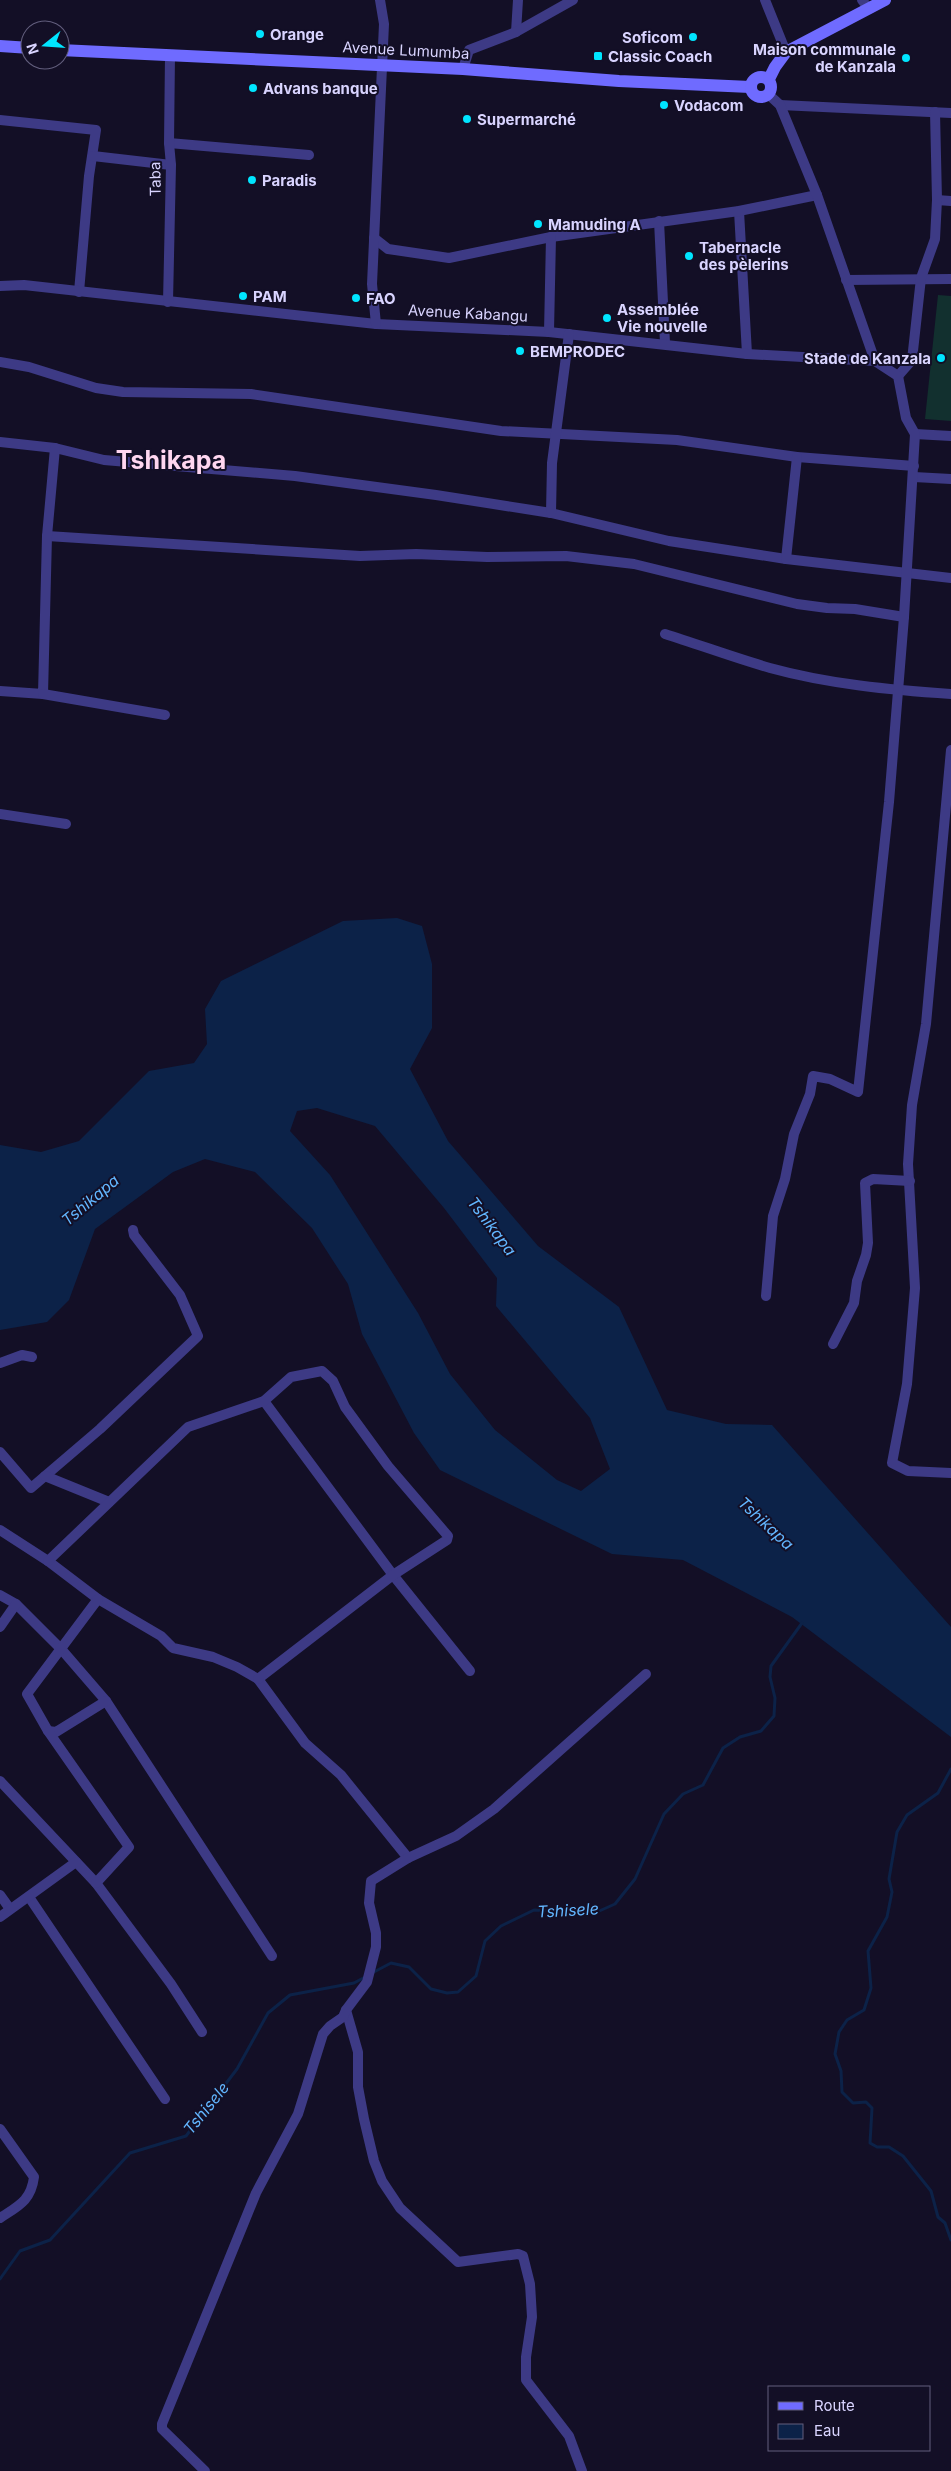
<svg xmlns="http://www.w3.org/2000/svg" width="951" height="2471" font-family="Inter,sans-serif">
<rect width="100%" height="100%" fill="#130f26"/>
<path fill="#12302f" d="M 938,295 L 951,296 L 951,421 L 925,419 Z"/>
<path fill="#0c2248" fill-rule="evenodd" d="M 397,918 L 422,926 L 432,964 L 432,1028 L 410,1069 L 448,1141 L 538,1246 L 619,1307 L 667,1410 L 726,1424 L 772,1425 L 951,1627 L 951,1737 L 792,1617 L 683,1560 L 612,1554 L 440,1470 L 414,1433 L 362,1334 L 348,1284 L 312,1228 L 255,1172 L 205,1159 L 173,1172 L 95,1229 L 69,1300 L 47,1322 L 0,1330 L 0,1145 L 41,1152 L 79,1141 L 149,1071 L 194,1063 L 207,1044 L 205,1009 L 221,981 L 343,921 ZM 317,1108 L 375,1126 L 444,1208 L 497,1278 L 496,1306 L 590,1418 L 610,1469 L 581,1491 L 557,1480 L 495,1430 L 450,1374 L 418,1313 L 330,1175 L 290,1131 L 297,1111 Z"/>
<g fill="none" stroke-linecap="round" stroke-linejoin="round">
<g stroke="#0c2248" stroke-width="3">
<path d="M 951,1769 L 938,1793 L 907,1815 L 897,1832 L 889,1879 L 892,1892 L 887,1917 L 868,1951 L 871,1988 L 864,2010 L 847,2020 L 839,2032 L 835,2054 L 841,2071 L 842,2092 L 853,2103 L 866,2102 L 872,2108 L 870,2143 L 877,2147 L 889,2147 L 903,2156 L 931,2191 L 938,2217 L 945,2223 L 951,2240"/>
<path d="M 372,1973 L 391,1963 L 409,1967 L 431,1989 L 447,1993 L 458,1992 L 476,1976 L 485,1941 L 501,1926 L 534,1910 L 597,1912 L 615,1904 L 635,1879 L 664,1814 L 683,1794 L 703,1785 L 723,1748 L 740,1737 L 761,1731 L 774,1716 L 775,1698 L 770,1677 L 771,1666 L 802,1623"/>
<path d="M 0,2279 L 20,2251 L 50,2240 L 130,2153 L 186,2136 L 237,2069 L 268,2013 L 290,1995 L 354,1983 L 367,1976"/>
</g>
<g stroke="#3d3a85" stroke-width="10">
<path d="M 765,0 L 786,52"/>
<path d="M 862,0 L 869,9"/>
<path d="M 516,32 L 518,0"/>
<path d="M 463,69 L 469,50 L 516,32 L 573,0"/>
<path d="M 780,105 L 951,113"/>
<path d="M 0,120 L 96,130 L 89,176 L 79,292"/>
<path d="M 169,143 L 309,155"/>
<path d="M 93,156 L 171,165"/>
<path d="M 937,200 L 951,201"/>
<path d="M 739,211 L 747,354"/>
<path d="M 659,221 L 665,343"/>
<path d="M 374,238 L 388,249 L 449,258 L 551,237 L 739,211 L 817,195"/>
<path d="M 846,280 L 951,279"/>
<path d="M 0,286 L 24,285 L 376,324 L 549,332 L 747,354 L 875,361"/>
<path d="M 168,302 L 171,165 L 169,143 L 170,55"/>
<path d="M 376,324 L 372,284 L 384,24 L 380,0"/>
<path d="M 549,332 L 551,237"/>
<path d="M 0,362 L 29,367 L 96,388 L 123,392 L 251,394 L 501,431 L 677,440 L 797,457 L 914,466"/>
<path d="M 898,376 L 912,360 L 921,278 L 935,239 L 937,200 L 935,112"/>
<path d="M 915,434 L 951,436"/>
<path d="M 0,442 L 55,448 L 104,460 L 295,476 L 436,495 L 551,513 L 669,541 L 786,559 L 951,578"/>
<path d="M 914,477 L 951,479"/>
<path d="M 551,513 L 552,463 L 569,334"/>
<path d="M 47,536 L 360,556 L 416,554 L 487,557 L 566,556 L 634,564 L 797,604 L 827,608 L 855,609 L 904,617"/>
<path d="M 786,559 L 797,457"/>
<path d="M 665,634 C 700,645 735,658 770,668 C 828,684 891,690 951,694"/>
<path d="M 0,691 L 43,694 L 47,536 L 55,448"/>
<path d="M 43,694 L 165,715"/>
<path d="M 951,750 L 926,1024 L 912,1105 L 908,1164 L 915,1288 L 907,1384 L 892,1463 L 908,1471 L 951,1473"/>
<path d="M 0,814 L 66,824"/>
<path d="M 766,1296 L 773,1216 L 785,1179 L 794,1134 L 810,1094 L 813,1076 L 830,1079 L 858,1092 L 889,802 L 904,617 L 915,434 L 906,418 L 898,376 L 875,361 L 817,195 L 780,105 L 768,94"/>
<path d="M 833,1344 L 854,1303 L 857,1281 L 866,1255 L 868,1243 L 865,1183 L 873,1179 L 910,1181"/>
<path d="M 0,1363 L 22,1355 L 32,1357"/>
<path d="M 264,1401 L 393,1575 L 470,1671"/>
<path d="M 0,1452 L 31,1488 L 100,1429 L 198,1336 L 180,1295 L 134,1235 L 133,1230"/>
<path d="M 45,1476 L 109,1502"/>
<path d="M 0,1530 L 48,1561 L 98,1599 L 161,1636 L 173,1648 L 213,1657 L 237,1667 L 258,1679 L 305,1743 L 341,1775 L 408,1858"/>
<path d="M 48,1561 L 188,1427 L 264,1401 L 291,1377 L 322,1371 L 333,1381 L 345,1407 L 388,1466 L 448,1536 L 447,1540 L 393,1575 L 258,1679"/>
<path d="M 0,1595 L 16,1604 L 62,1650 L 106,1701 L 272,1956"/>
<path d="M 0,1627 L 16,1604"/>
<path d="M 48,1731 L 56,1732 L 106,1701"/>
<path d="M 0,1781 L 96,1883 L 171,1984 L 202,2032"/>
<path d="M 96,1883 L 129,1847 L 48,1731 L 27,1694 L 98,1599"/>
<path d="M 0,1895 L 10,1909"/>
<path d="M 29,1897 L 165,2099"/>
<path d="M 0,1917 L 76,1862"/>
<path d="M 346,2010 L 358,2052 L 358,2087 L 364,2119 L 374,2161 L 382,2181 L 400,2208 L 458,2262 L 518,2254 L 523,2256 L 530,2284 L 532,2317 L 526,2357 L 526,2380 L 569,2436 L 582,2471"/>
<path d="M 0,2129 L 34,2177 C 31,2201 18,2206 0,2218"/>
<path d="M 205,2471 L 162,2429 L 162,2424 L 256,2193 L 298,2114 L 323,2034 L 330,2026 L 343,2017 L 346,2010 L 367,1982 L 376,1947 L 376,1933 L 369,1903 L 371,1881 L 408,1858 L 456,1836 L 494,1809 L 646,1674"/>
</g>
<g stroke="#6f6bff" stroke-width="12">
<path d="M 0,46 L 30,48"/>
<path d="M 60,50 L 463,69 L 619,81 L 750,87"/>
<circle cx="761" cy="87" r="10"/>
<path d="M 769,79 L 775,67 L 786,52 L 885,0"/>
</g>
</g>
<g fill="#00e5ff" stroke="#130f26" stroke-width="2">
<circle cx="260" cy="34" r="5"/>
<circle cx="693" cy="37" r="5"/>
<rect x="593" y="51" width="10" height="10" rx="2.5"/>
<circle cx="906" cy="58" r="5"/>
<circle cx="253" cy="88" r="5"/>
<circle cx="664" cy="105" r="5"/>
<circle cx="467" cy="119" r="5"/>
<circle cx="252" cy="180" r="5"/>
<circle cx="538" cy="224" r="5"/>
<circle cx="689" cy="256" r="5"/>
<circle cx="243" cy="296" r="5"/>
<circle cx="356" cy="298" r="5"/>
<circle cx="607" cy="318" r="5"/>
<circle cx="520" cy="351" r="5"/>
<circle cx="941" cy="358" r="5"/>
</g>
<g text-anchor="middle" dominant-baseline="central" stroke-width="4" stroke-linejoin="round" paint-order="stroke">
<g font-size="15" font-weight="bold" fill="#d9d4ff" stroke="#130f26" text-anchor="start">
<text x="270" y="34">Orange</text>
<text x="683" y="37" text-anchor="end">Soficom</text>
<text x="896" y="49" text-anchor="end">Maison communale<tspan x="896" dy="17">de Kanzala</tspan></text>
<text x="608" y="56">Classic Coach</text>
<text x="263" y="88">Advans banque</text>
<text x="674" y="105">Vodacom</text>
<text x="477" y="119">Supermarché</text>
<text x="262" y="180">Paradis</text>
<text x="548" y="224">Mamuding A</text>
<text x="699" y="247">Tabernacle<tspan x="699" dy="17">des pèlerins</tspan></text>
<text x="253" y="296">PAM</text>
<text x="366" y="298">FAO</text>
<text x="617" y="309">Assemblée<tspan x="617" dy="17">Vie nouvelle</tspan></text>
<text x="530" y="351">BEMPRODEC</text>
<text x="931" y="358" text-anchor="end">Stade de Kanzala</text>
</g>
<g font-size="15" fill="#d9d4ff" stroke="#130f26">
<text transform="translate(406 50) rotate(3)">Avenue Lumumba</text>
<text transform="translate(155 179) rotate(-91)">Taba</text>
<text transform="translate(468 313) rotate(3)">Avenue Kabangu</text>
</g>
<g font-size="16" font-style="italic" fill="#62b6ff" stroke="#130f26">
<text transform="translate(90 1200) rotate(-40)">Tshikapa</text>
<text transform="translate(492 1226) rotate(53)">Tshikapa</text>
<text transform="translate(766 1523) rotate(43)">Tshikapa</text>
<text transform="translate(568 1910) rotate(-3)">Tshisele</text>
<text transform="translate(206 2108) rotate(-51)">Tshisele</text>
</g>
<g font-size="25" font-weight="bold" fill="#ffd6f0" stroke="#130f26">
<text x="171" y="460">Tshikapa</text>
</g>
</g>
<rect x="768" y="2386" width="162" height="65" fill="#130f26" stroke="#625e7d"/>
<rect x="778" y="2402" width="25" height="8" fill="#6f6bff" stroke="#625e7d"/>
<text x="814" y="2411" font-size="15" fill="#d9d4ff">Route</text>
<rect x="778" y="2424" width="25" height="15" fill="#0c2248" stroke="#625e7d"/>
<text x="814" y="2436" font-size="15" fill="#d9d4ff">Eau</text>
<g transform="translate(45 45) rotate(253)"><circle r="24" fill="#130f26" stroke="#625e7d"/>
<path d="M0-4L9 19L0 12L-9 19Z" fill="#00e5ff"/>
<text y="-8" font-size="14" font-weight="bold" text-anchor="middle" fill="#d9d4ff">N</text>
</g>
</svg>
